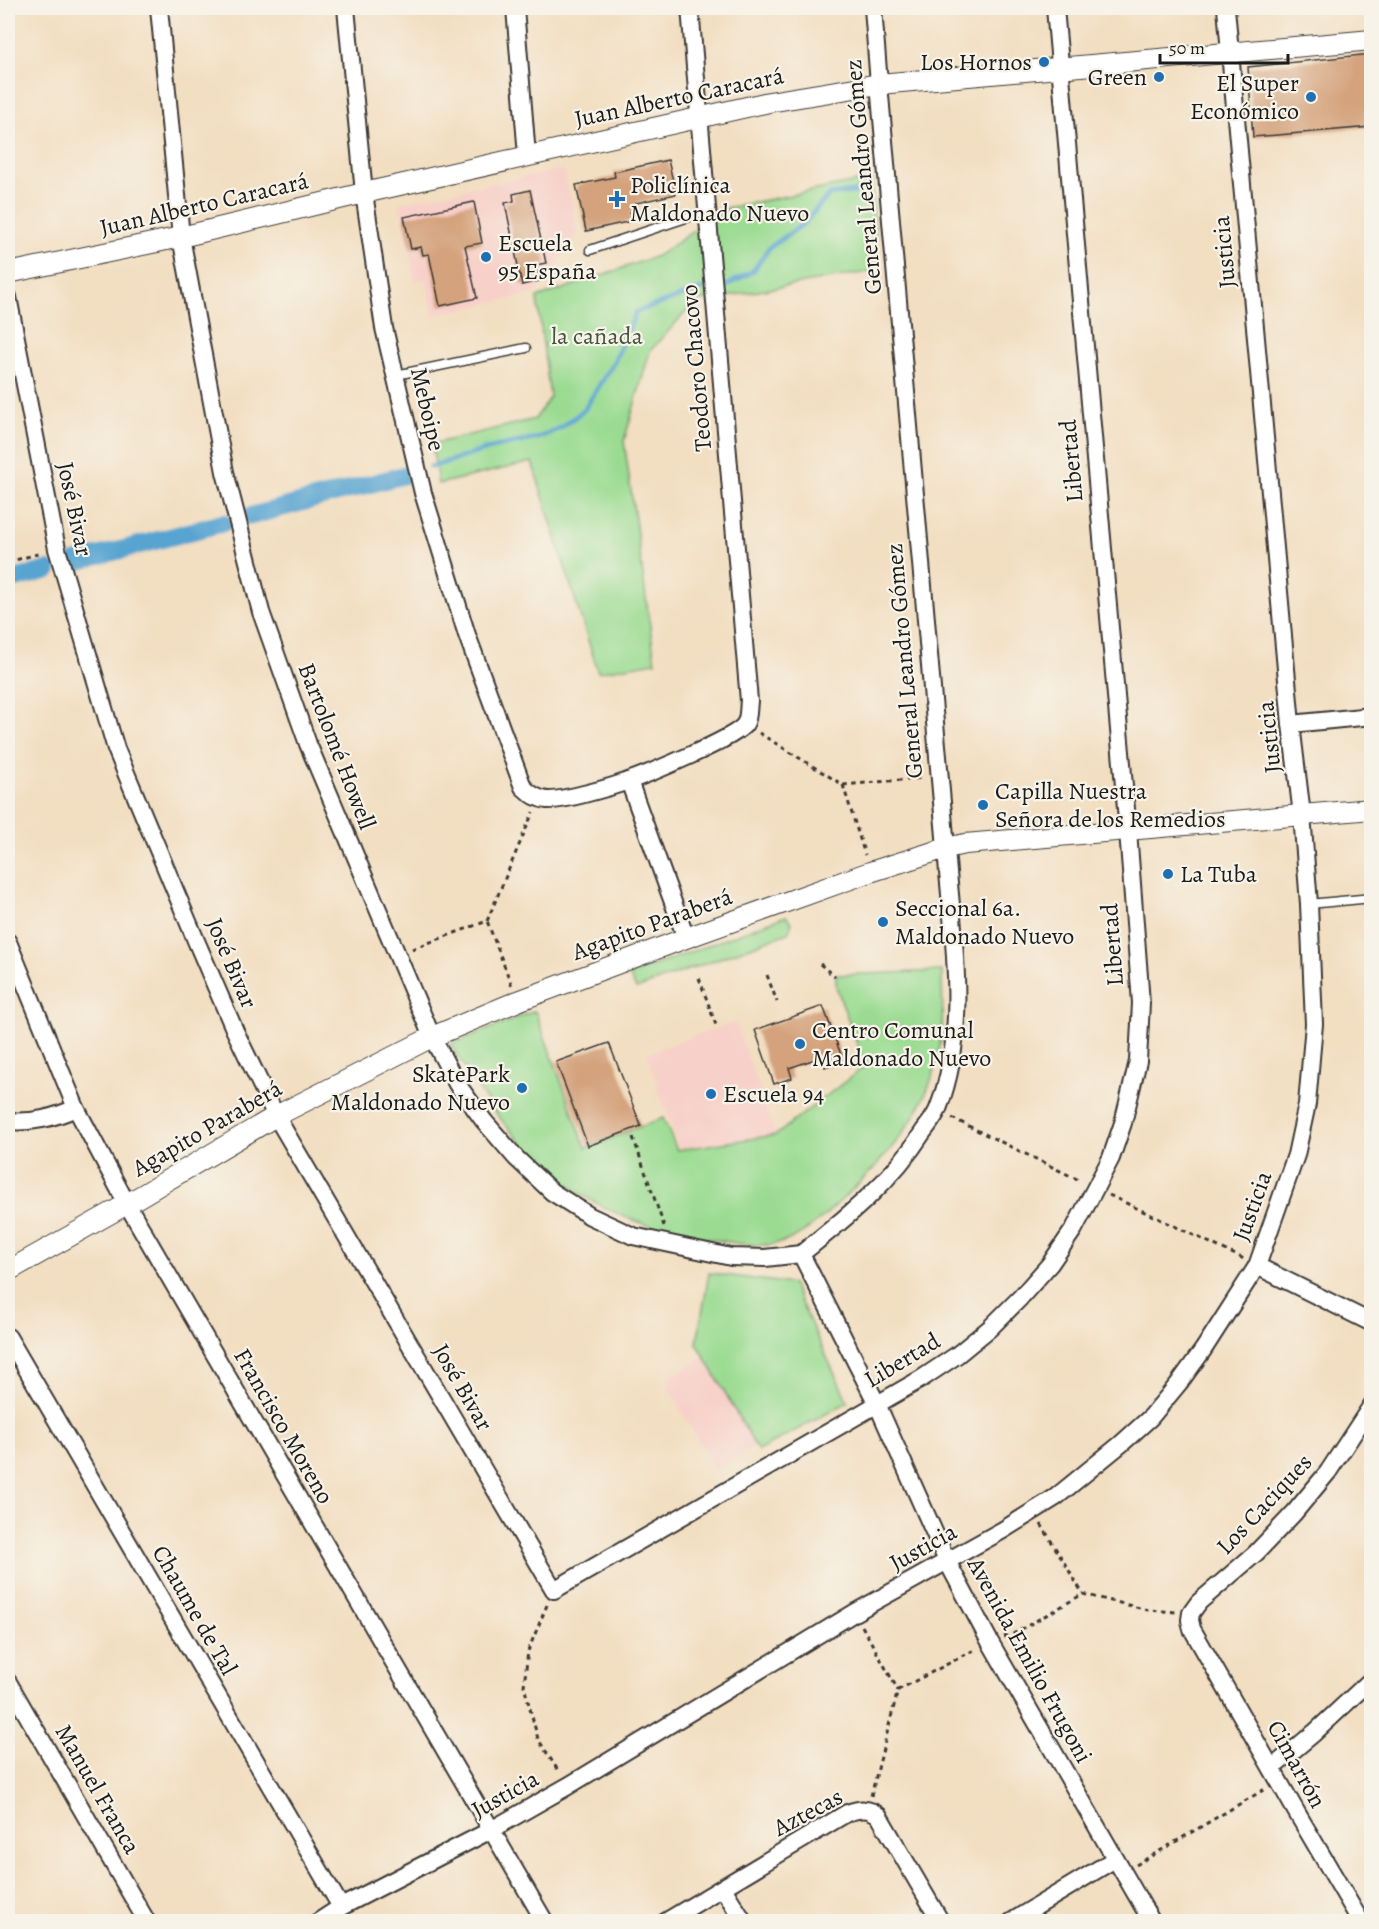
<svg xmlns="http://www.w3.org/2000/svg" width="1379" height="1929" font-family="Alegreya,serif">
<rect width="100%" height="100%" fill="#f7f3e8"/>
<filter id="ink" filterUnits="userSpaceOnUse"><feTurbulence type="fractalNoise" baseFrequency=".0167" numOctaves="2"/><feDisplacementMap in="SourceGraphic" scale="12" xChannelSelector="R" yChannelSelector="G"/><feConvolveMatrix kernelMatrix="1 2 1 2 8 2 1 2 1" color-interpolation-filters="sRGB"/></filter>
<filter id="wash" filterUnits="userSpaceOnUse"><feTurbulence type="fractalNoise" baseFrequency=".008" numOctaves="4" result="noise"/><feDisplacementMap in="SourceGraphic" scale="24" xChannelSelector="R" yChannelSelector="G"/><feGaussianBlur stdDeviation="1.35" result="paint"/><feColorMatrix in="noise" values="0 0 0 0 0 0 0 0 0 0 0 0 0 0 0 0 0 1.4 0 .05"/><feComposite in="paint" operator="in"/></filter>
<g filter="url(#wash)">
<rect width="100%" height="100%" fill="#f2dec1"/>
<g fill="#f7d0c9">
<path d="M 563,169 L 578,234 L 536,293 L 434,315 L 426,279 L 415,281 L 400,203 Z"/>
<path d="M 735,1022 L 776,1135 L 679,1148 L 647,1053 Z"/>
<path d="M 705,1357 L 756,1447 L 715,1470 L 668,1387 L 671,1385 L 667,1378 Z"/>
</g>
<g fill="#9adb91" stroke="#5b7c56" stroke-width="1.5">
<path d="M 871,179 L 879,270 L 695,302 L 650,351 L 624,441 L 655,662 L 598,672 L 532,462 L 438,484 L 432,444 L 535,419 L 550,397 L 537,298 L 657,256 L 727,208 Z"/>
<path d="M 786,916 L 792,923 L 788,933 L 636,989 L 629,975 Z"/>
<path d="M 942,971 C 942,993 944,1017 941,1039 C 934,1098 899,1145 857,1185 C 836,1205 813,1230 786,1241 C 761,1250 730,1242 705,1238 C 683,1234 660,1230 639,1222 C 582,1204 536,1163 499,1117 C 481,1095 467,1070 451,1046 L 453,1043 L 535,1011 L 586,1148 L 663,1118 L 677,1150 L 776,1135 L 865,1066 L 836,986 L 836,975 Z"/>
<path d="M 709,1273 L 792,1284 L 848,1402 L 758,1451 L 697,1343 Z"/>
</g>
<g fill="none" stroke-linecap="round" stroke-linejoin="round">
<g stroke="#59a4d1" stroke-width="5">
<path d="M 724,287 L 753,271 L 769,248 L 802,225 L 829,195 L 860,191"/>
<path d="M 431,467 L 491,448 L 538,438 L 562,427 L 584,410 L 614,362 L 636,312 L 702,289"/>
</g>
<g stroke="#59a4d1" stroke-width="18">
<path d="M 251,516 L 404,475"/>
<path d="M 75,562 L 223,523"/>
<path d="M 8,581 L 48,570"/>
</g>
</g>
<g id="blocks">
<g fill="#d4a27c">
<path d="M 1371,54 L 1371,127 L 1253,137 L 1248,67 Z"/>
<path d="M 668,160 L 676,194 L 636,203 L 638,212 L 630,213 L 632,221 L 586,231 L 576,185 L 615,177 L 614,172 Z"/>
<path d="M 530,190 L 546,263 L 536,265 L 539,281 L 522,285 L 505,203 L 514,201 L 513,194 Z"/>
<path d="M 474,202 L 482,243 L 465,246 L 477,298 L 440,306 L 429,254 L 423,255 L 421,247 L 411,249 L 404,217 Z"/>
<path d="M 823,1006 L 843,1060 L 825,1067 L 821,1057 L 789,1068 L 792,1078 L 774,1084 L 755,1030 Z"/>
<path d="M 609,1043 L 641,1126 L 588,1146 L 556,1062 Z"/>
</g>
</g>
</g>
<g filter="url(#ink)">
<use href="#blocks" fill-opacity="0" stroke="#3c3935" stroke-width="1.5"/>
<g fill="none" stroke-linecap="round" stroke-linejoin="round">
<g stroke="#3c3935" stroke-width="11">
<g id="service">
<path d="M 590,250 L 707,211"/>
<path d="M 396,375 L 526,348"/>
<path d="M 1309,904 L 1372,898"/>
</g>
</g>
<g stroke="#3c3935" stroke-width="20">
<g id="minor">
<path d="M 159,8 L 181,237 L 225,472 L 261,612 L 308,744 L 432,1037 L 457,1084 L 484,1121 L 516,1158 L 552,1192 L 590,1216 L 633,1236 L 731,1257 L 765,1258 L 801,1254"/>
<path d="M 346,8 L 364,193 L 384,328 L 423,493 L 467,635 L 523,787 C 530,794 537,799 547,800 C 563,801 612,787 628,781 C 648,774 736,738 745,724 C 749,718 748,708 749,701 L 690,8"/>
<path d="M 515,8 L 527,156"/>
<path d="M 8,297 L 57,549 L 116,749 L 197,943 L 235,1031 L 276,1116 L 554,1590 L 921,1379 L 957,1355 L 990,1328 L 1020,1298 L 1050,1264 L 1074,1229 L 1111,1158 L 1123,1123 L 1138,1061 L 1141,1003 L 1128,831 L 1055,8"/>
<path d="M 1291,724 L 1372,716"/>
<path d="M 629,781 L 686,938"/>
<path d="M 8,942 L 76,1108 L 127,1204 L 545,1922"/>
<path d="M 8,1121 C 33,1123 53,1118 76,1108"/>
<path d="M 801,1254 C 846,1218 892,1181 923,1132 C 928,1125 935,1117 938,1109 C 970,1027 952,933 946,848 L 879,84 L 873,8"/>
<path d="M 801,1254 L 877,1404 L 947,1561 L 990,1642 L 1152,1922"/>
<path d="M 1257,1266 L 1372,1323"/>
<path d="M 8,1337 L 341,1907"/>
<path d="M 8,1682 L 147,1922"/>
<path d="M 1272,1768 L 1314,1733 L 1372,1679"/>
<path d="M 723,1888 L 744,1922"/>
<path d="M 318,1922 L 341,1907 L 491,1830 L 568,1786 L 854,1613 L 1003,1530 L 1056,1497 L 1121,1444 L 1151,1417 L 1179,1383 L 1203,1350 L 1257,1266 L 1296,1155 L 1307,1104 L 1314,1024 L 1309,904 L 1302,815 L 1291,724 L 1226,8"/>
<path d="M 665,1922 L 847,1813 C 859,1809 869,1807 879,1816 L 941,1922"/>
<path d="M 1011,1922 L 1115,1859"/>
<path d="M 1361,1922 L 1297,1813 L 1192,1629 L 1190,1620 L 1191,1613 L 1199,1602 L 1256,1553 L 1294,1513 L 1328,1472 L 1372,1405"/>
</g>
</g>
<g stroke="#3c3935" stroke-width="22">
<g id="tertiary">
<path d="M 8,273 L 181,237 L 364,193 L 769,102 L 879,84 L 1372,40"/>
<path d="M 8,1271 L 127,1204 L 276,1116 L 432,1037 L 518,1001 L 686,938 L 870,872 L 946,848 L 965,844 L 1372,809"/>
</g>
</g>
<g stroke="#3c3935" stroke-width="3" stroke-dasharray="4.5 4.5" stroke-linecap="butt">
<path d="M 8,562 L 41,553"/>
<path d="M 759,733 L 843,785 L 923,778"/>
<path d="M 843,785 L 865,855"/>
<path d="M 487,921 L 533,812"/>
<path d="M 412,949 L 487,921 L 512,986"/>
<path d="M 820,964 L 835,977"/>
<path d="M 767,975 L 777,1002"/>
<path d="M 699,978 L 717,1028"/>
<path d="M 952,1118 L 1081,1181"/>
<path d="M 633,1137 L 664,1226"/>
<path d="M 1109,1195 L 1244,1259"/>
<path d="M 1041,1524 L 1083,1594"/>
<path d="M 547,1605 L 528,1651 L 524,1686 L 538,1739 L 559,1772"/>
<path d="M 862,1626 L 898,1690"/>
<path d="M 1004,1637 L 1013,1634 L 1083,1594 L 1148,1610 L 1177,1612"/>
<path d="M 898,1690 L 976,1649"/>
<path d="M 871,1796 L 898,1690"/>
<path d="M 1136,1865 L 1265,1789"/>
</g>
<use href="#service" stroke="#fff" stroke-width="8"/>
<use href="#minor" stroke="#fff" stroke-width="16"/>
<use href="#tertiary" stroke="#fff" stroke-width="20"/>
</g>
</g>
<g fill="#1f6fb2" stroke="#f7f3e8" stroke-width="2">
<circle cx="1044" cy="62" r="6"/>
<circle cx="1159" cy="77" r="6"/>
<circle cx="1311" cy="97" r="6"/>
<path d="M614 190h6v6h6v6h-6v6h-6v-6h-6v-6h6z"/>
<circle cx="486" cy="257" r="6"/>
<circle cx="983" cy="805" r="6"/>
<circle cx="1168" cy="874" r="6"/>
<circle cx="883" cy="922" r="6"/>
<circle cx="800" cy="1044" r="6"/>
<circle cx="522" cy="1088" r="6"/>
<circle cx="711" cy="1094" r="6"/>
</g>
<g text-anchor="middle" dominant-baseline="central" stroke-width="4.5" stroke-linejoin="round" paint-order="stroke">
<g font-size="24" fill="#1c1c1c" stroke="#f7f3e8" text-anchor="start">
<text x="1032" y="62" text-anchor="end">Los Hornos</text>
<text x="1147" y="77" text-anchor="end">Green</text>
<text x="1299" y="83" text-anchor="end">El Super<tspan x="1299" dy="28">Económico</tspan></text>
<text x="630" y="185">Policlínica<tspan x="630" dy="28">Maldonado Nuevo</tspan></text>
<text x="498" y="243">Escuela<tspan x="498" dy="28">95 España</tspan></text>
<text x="995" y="791">Capilla Nuestra<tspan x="995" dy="28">Señora de los Remedios</tspan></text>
<text x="1180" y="874">La Tuba</text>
<text x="895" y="908">Seccional 6a.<tspan x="895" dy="28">Maldonado Nuevo</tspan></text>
<text x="812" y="1030">Centro Comunal<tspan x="812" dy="28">Maldonado Nuevo</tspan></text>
<text x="510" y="1074" text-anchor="end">SkatePark<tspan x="510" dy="28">Maldonado Nuevo</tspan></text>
<text x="723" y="1094">Escuela 94</text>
</g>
<g font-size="24" fill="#1c1c1c" stroke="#f7f3e8">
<text transform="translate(679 97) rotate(-12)">Juan Alberto Caracará</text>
<text transform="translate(863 177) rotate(-95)">General Leandro Gómez</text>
<text transform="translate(204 204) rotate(-13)">Juan Alberto Caracará</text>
<text transform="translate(1224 252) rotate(-95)">Justicia</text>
<text transform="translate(696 368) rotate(-95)">Teodoro Chacovo</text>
<text transform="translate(428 409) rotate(77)">Meboipe</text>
<text transform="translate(1071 461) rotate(-95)">Libertad</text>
<text transform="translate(75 509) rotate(78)">José Bivar</text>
<text transform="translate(904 661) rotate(-95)">General Leandro Gómez</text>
<text transform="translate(1269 737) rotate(-96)">Justicia</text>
<text transform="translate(337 746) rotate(69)">Bartolomé Howell</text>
<text transform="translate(652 924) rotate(-20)">Agapito Paraberá</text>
<text transform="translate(1112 945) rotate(-94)">Libertad</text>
<text transform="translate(232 963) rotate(67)">José Bivar</text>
<text transform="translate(207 1128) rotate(-30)">Agapito Paraberá</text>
<text transform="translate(1252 1206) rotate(-70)">Justicia</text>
<text transform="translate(902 1360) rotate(-31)">Libertad</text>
<text transform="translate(463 1387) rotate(60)">José Bivar</text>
<text transform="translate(284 1426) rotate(60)">Francisco Moreno</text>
<text transform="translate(1264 1504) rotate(-47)">Los Caciques</text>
<text transform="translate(923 1547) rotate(-29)">Justicia</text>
<text transform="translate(195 1610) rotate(60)">Chaume de Tal</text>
<text transform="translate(1030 1660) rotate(61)">Avenida Emilio Frugoni</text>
<text transform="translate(1297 1764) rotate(61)">Cimarrón</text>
<text transform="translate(98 1789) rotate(60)">Manuel Franca</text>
<text transform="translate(505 1794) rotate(-29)">Justicia</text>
<text transform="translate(808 1812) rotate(-28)">Aztecas</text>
</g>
<g font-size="24" fill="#42553f" stroke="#f7f3e8">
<text x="597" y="336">la cañada</text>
</g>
</g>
<rect width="1379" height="1929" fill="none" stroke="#f7f3e8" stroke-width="30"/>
<path d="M1160 54v9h128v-9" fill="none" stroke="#1c1c1c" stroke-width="3"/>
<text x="1169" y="54" font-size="18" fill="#1c1c1c" stroke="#f7f3e8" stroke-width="4.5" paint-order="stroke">50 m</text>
</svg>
